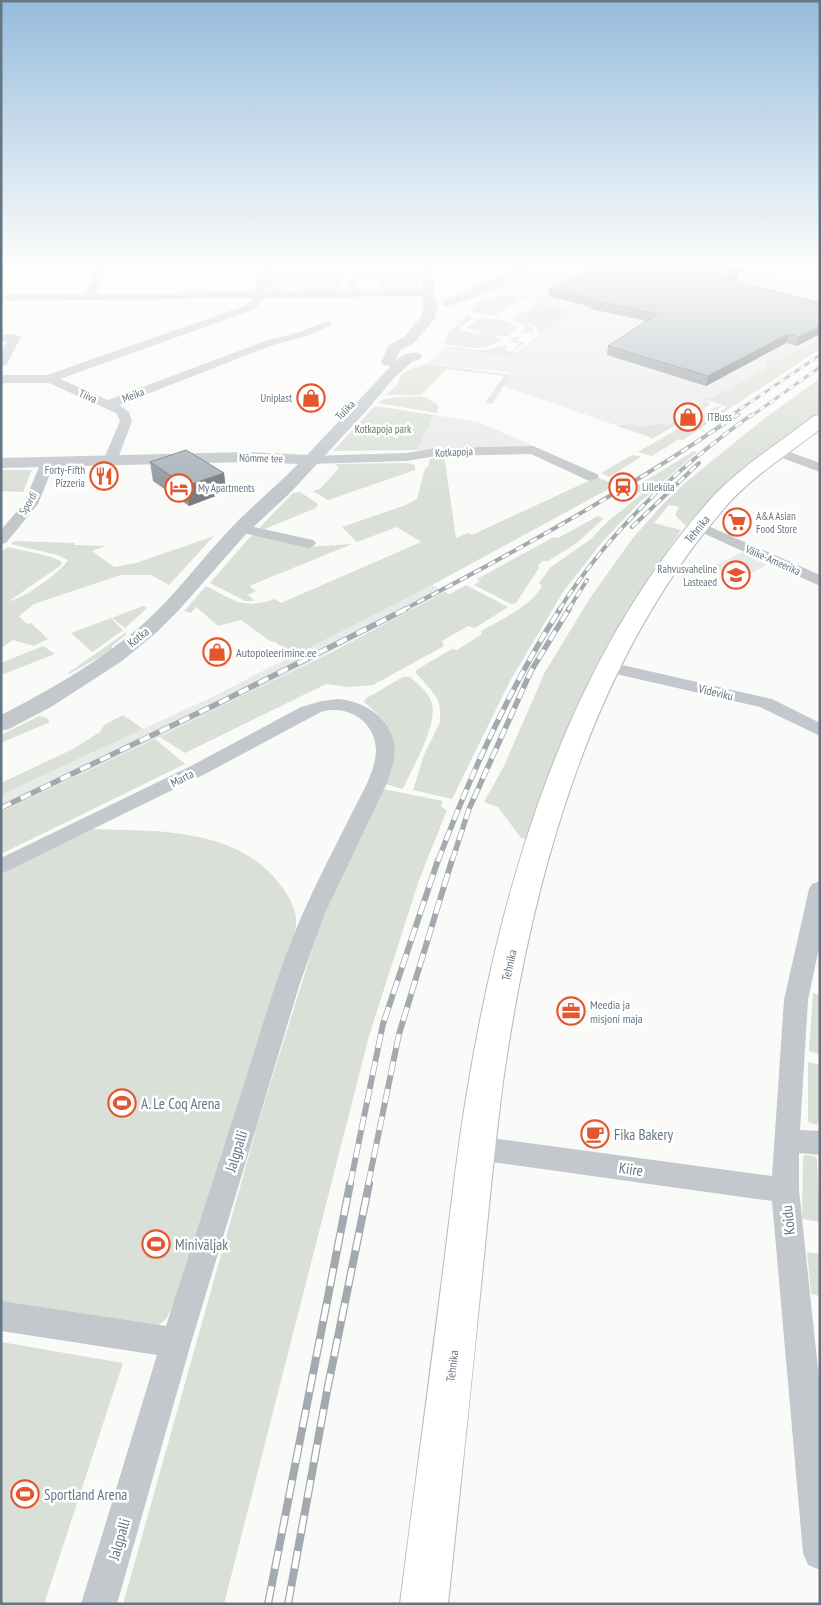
<svg xmlns="http://www.w3.org/2000/svg" width="821" height="1605" font-family="'PT Sans Narrow',sans-serif">
<rect width="100%" height="100%" fill="#fafaf8"/>
<g fill="#e8e9e9">
<path d="M 541,266 L 735,266 L 820,287 L 820,341 L 719,395 L 650,437 L 503,386 L 507,372 L 427,364 L 444,348 L 511,356 L 571,311 L 490,292 Z"/>
<path d="M 434,415 L 477,422 L 532,445 L 528,453 L 445,455 L 417,450 Z"/>
<path d="M 742,552 L 769,564 L 730,585 L 716,565 Z"/>
<path d="M 432,585 L 445,592 L 225,706 L 1,812 L 1,795 L 212,697 Z"/>
</g>
<g fill="#dadfd7">
<path d="M 270,266 L 281,266 L 281,269 L 292,271 L 292,267 L 341,266 L 340,281 L 332,283 L 340,285 L 339,292 L 301,292 L 301,285 L 280,287 L 280,290 L 285,290 L 285,292 L 266,293 Z"/>
<path d="M 381,266 L 394,266 L 395,270 L 413,270 L 415,266 L 418,266 L 420,291 L 382,291 L 381,281 L 367,281 L 367,278 L 357,279 L 356,288 L 361,289 L 360,291 L 348,292 L 348,277 L 381,272 Z"/>
<path d="M 501,294 L 520,299 L 495,315 L 504,318 L 471,312 L 476,303 Z"/>
<path d="M 537,303 L 572,311 L 539,335 L 536,327 L 514,319 L 532,327 L 534,335 L 529,339 L 533,334 L 522,332 L 525,329 L 524,325 L 512,320 Z"/>
<path d="M 468,315 L 474,317 L 460,327 L 461,330 L 479,334 L 480,332 L 468,329 L 466,327 L 482,317 L 509,322 L 517,328 L 508,336 L 493,336 L 501,339 C 486,353 463,347 444,344 L 448,333 Z"/>
<path d="M 516,336 L 521,337 L 516,341 L 525,343 L 512,352 L 515,353 L 511,356 L 444,348 C 455,345 472,351 485,350 C 493,350 500,345 508,346 L 504,350 L 511,352 L 520,344 L 509,341 Z"/>
<path d="M 820,339 L 820,349 L 723,413 L 719,412 L 727,407 L 702,398 L 710,399 L 768,368 L 765,363 L 769,360 L 782,360 Z"/>
<path d="M 427,364 L 504,374 L 510,376 L 492,404 L 485,403 L 504,376 L 446,369 L 421,395 L 385,395 L 397,386 C 399,371 414,367 427,364 Z"/>
<path d="M 820,378 L 820,412 L 717,493 L 686,526 L 675,515 L 679,507 L 669,505 L 654,523 L 681,530 L 608,645 L 580,703 L 528,839 L 521,838 L 498,807 L 484,802 L 504,766 L 545,672 L 590,598 L 632,539 L 662,505 L 686,482 L 765,418 Z"/>
<path d="M 426,397 L 439,406 L 437,413 L 378,403 C 385,395 415,397 426,397 Z"/>
<path d="M 699,400 L 710,403 L 710,405 L 652,439 L 650,437 L 617,426 C 633,421 641,431 659,423 L 666,426 L 705,403 Z"/>
<path d="M 375,406 L 434,415 L 417,450 L 333,451 Z"/>
<path d="M 717,406 L 721,407 L 714,413 L 720,415 L 683,440 L 679,439 L 652,456 L 638,452 Z"/>
<path d="M 694,451 L 697,452 L 640,502 L 602,542 L 563,592 L 510,681 L 452,799 L 413,790 L 424,755 L 440,722 L 440,709 L 438,700 L 431,690 L 416,673 L 416,670 L 452,649 L 457,650 L 482,634 L 481,631 C 502,619 530,607 542,586 L 539,583 L 551,567 L 591,539 L 607,522 L 642,494 L 630,490 Z"/>
<path d="M 444,455 L 456,538 L 468,533 L 472,535 L 597,477 L 616,485 L 432,585 L 295,655 L 275,642 L 270,641 L 241,620 L 218,626 L 196,607 L 191,613 L 184,611 L 206,586 C 234,600 242,610 275,599 L 281,603 L 421,542 L 397,527 L 357,542 L 342,527 L 406,505 L 417,499 L 425,468 L 428,467 L 430,459 Z"/>
<path d="M 632,455 L 641,457 L 609,477 L 601,473 Z"/>
<path d="M 408,463 L 415,465 L 415,470 L 328,500 L 313,491 L 320,489 L 339,468 L 335,465 L 337,464 Z"/>
<path d="M 1,470 L 32,470 L 23,492 L 1,491 Z"/>
<path d="M 300,492 L 318,504 L 316,508 L 262,530 L 260,527 L 293,493 Z"/>
<path d="M 598,516 L 603,519 L 577,543 L 548,561 L 543,561 L 538,565 L 539,568 L 516,603 L 511,604 L 474,585 L 480,581 L 477,579 L 554,537 L 558,538 Z"/>
<path d="M 256,535 L 307,547 L 352,544 L 249,586 L 256,591 L 248,595 L 255,601 L 245,601 L 210,583 L 250,537 Z"/>
<path d="M 214,536 L 169,585 L 151,575 L 121,575 L 34,604 L 19,616 L 27,624 L 31,623 L 48,639 L 34,646 L 13,640 L 1,648 L 1,552 L 8,547 L 52,557 L 62,562 L 60,566 L 9,601 C 22,600 61,572 68,560 L 57,555 L 11,544 L 14,541 L 74,543 L 74,545 L 105,546 L 92,551 L 114,567 L 136,563 Z"/>
<path d="M 466,585 L 508,607 L 475,628 L 468,626 L 442,641 L 444,646 L 373,685 L 349,687 L 326,684 L 185,753 L 160,737 L 334,651 L 445,592 L 450,594 Z"/>
<path d="M 143,606 L 147,608 L 125,628 L 112,618 Z"/>
<path d="M 111,618 L 123,630 L 94,651 L 92,652 L 71,633 Z"/>
<path d="M 125,633 L 127,634 L 112,646 L 112,650 L 69,674 L 68,673 Z"/>
<path d="M 43,646 L 55,654 L 1,675 L 1,663 Z"/>
<path d="M 403,677 L 410,677 C 418,684 427,691 431,701 C 440,722 412,768 403,789 L 385,784 C 402,744 397,729 364,702 L 365,699 Z"/>
<path d="M 123,715 L 143,729 L 1,795 L 1,783 L 73,749 L 100,732 L 104,725 Z"/>
<path d="M 39,716 L 47,718 L 50,722 L 1,743 L 1,735 Z"/>
<path d="M 155,739 L 185,764 L 1,854 L 1,812 Z"/>
<path d="M 383,789 L 443,801 L 441,807 L 447,810 L 419,880 L 369,1036 L 224,1604 L 123,1604 L 258,1123 L 325,909 Z"/>
<path d="M 88,829 C 151,831 234,826 278,882 C 286,892 295,905 296,919 C 297,927 293,937 292,945 L 196,1260 L 166,1319 L 156,1327 L 1,1302 L 1,873 Z"/>
<path d="M 813,993 L 820,995 L 820,1054 L 809,1051 Z"/>
<path d="M 808,1062 L 820,1065 L 819,1120 L 817,1125 L 808,1122 Z"/>
<path d="M 805,1155 L 815,1156 L 817,1160 L 820,1222 L 802,1219 L 803,1158 Z"/>
<path d="M 807,1252 L 820,1254 L 820,1296 L 811,1294 Z"/>
<path d="M 1,1342 L 123,1363 L 44,1604 L 1,1604 Z"/>
</g>
<g fill="none" stroke-linecap="round" stroke-linejoin="round">
<g stroke="#b3babf" stroke-width="2">
<path id="secondary" d="M 820,415 L 820,429 C 787,455 749,478 722,511 C 589,666 531,884 503,1082 C 494,1150 488,1218 481,1286 C 471,1392 459,1498 448,1604 L 400,1604 C 413,1498 428,1393 441,1287 C 450,1218 457,1148 469,1080 C 504,875 568,661 708,502 C 738,468 778,444 814,416 Z"/>
</g>
<g stroke="#b5babe" stroke-width="2">
<path id="primary" d="M 781,266 L 805,266 L 820,270 L 820,278 L 782,269 Z"/>
</g>
<g fill="#c3c8cc" fill-rule="evenodd">
<path d="M 98,266 L 108,266 L 96,294 L 255,292 L 260,266 L 270,266 L 265,292 L 429,290 L 434,293 L 429,296 L 263,298 L 255,309 L 60,379 L 108,400 L 265,341 L 299,332 L 328,321 L 333,324 L 307,336 L 273,345 L 119,405 L 129,412 L 132,421 L 117,461 L 110,465 L 103,461 L 120,421 L 116,413 L 49,383 L 1,383 L 1,375 L 47,375 L 247,305 L 252,298 L 1,301 L 1,295 L 85,294 Z"/>
<path d="M 15,334 L 21,337 L 7,364 L 1,367 L 1,353 L 7,341 L 1,341 L 1,335 Z"/>
<path d="M 533,446 L 597,474 L 599,477 L 592,481 L 587,480 L 531,454 L 436,456 L 406,461 L 309,464 L 302,460 L 309,456 L 406,453 L 436,448 Z"/>
<path d="M 779,448 L 820,463 L 820,472 L 774,455 L 772,452 Z"/>
<path d="M 48,458 L 55,462 L 38,504 L 6,543 L 1,544 L 1,530 L 24,503 L 41,462 Z"/>
<path d="M 699,522 L 820,575 L 820,586 L 694,529 L 692,526 L 694,523 Z"/>
<path d="M 240,524 L 313,540 L 316,543 L 313,546 L 308,548 L 235,531 L 233,528 L 235,525 Z"/>
<path d="M 609,662 L 772,699 L 820,723 L 820,736 L 760,707 L 603,671 L 600,667 L 603,663 Z"/>
<path d="M 338,699 C 366,701 395,721 395,751 C 394,763 390,774 386,785 L 325,913 L 300,983 L 191,1343 L 117,1604 L 81,1604 L 157,1355 L 1,1331 L 1,1301 L 166,1326 C 192,1245 219,1163 245,1081 C 263,1025 279,967 303,913 C 318,879 336,845 353,811 C 362,793 375,772 376,751 C 376,722 348,704 321,712 L 205,774 L 1,874 L 1,858 L 191,766 L 301,707 L 322,701 Z"/>
<path d="M 820,881 L 820,943 L 808,1000 L 800,1130 L 820,1131 L 820,1155 L 799,1153 L 799,1190 L 820,1388 L 820,1570 L 808,1565 L 803,1553 L 772,1201 L 477,1160 L 468,1156 L 464,1148 L 468,1140 L 477,1136 L 772,1176 L 784,1000 L 809,889 L 812,884 Z"/>
</g>
<g fill="#c3c8cc" fill-rule="evenodd">
<path d="M 420,266 L 432,266 L 435,293 L 433,296 L 438,305 L 435,318 L 414,343 L 400,350 L 395,362 C 402,355 410,351 420,353 L 422,356 L 420,359 L 412,362 L 394,378 L 368,409 L 290,493 L 246,534 L 179,610 L 156,633 L 122,661 L 51,707 L 9,729 L 1,731 L 1,715 C 50,690 100,661 142,625 C 175,596 201,559 232,527 C 253,505 277,486 298,464 L 247,462 L 1,468 L 1,458 L 247,452 L 307,455 L 391,366 L 383,365 L 381,362 L 389,345 L 404,337 L 421,317 L 424,305 L 421,296 L 423,293 Z"/>
<path d="M 520,266 L 536,266 C 527,275 454,308 444,306 L 442,303 L 444,300 C 470,289 495,279 520,266 Z"/>
</g>
<use href="#secondary" fill="#fff" fill-rule="evenodd"/>
<use href="#primary" fill="#fff" fill-rule="evenodd"/>
<g stroke="#a2aab0" stroke-width="3">
<g id="rail-far4">
<path d="M 730,416 L 820,355"/>
<path d="M 735,417 L 739,414"/>
<path d="M 750,417 L 820,367"/>
</g>
</g>
<g stroke="#a2aab0" stroke-width="4">
<g id="rail-far3">
<path d="M 632,527 L 699,463"/>
<path d="M 403,610 C 518,551 630,488 737,415"/>
<path d="M 559,610 C 609,531 676,469 751,415"/>
<path d="M 568,610 L 587,580"/>
</g>
</g>
<g stroke="#a2aab0" stroke-width="5.5">
<g id="rail-far2">
<path d="M 1,808 L 219,703 L 406,609"/>
<path d="M 438,861 C 471,773 509,689 560,609"/>
<path d="M 452,861 L 469,809 L 531,671 L 569,609"/>
</g>
</g>
<g stroke="#a2aab0" stroke-width="6">
<g id="rail-far1">
<path d="M 350,1185 L 383,1024 L 438,860"/>
<path d="M 368,1185 L 399,1034 L 452,860"/>
</g>
</g>
<g stroke="#a2aab0" stroke-width="8">
<g id="rail">
<path d="M 268,1604 L 350,1184"/>
<path d="M 288,1604 L 327,1391 L 369,1184"/>
</g>
</g>
<use href="#rail-far4" stroke="#fff" stroke-width="2" stroke-dasharray="6" stroke-linecap="butt"/>
<use href="#rail-far3" stroke="#fff" stroke-width="2.5" stroke-dasharray="8" stroke-linecap="butt"/>
<use href="#rail-far2" stroke="#fff" stroke-width="4" stroke-dasharray="11" stroke-linecap="butt"/>
<use href="#rail-far1" stroke="#fff" stroke-width="4.5" stroke-dasharray="14" stroke-linecap="butt"/>
<use href="#rail" stroke="#fff" stroke-width="5.5" stroke-dasharray="18" stroke-linecap="butt"/>
</g>
<g fill="#929a9f">
<path d="M 745,271 L 738,274 L 737,281 L 736,281 L 820,303 L 797,346 L 786,343 L 706,386 L 607,355 L 608,346 L 646,321 L 591,309 L 591,307 L 548,296 L 549,288 Z"/>
<path d="M 150,462 L 224,473 L 226,492 L 189,506 L 153,481 Z"/>
</g>
<g fill="#777d82">
<path d="M 739,266 L 746,266 L 745,271 L 738,274 L 737,281 L 724,287 L 725,279 L 731,271 Z"/>
<path d="M 820,326 L 820,334 L 797,346 L 799,337 Z"/>
<path d="M 788,334 L 786,343 L 706,386 L 708,376 Z"/>
<path d="M 224,473 L 226,492 L 189,506 L 186,486 Z"/>
</g>
<g fill="#aab3b9" stroke="#777d82">
<path d="M 601,266 L 739,266 L 731,271 L 739,272 L 725,279 L 820,303 L 820,326 L 799,337 L 788,334 L 708,376 L 608,346 L 657,314 L 592,300 L 594,299 L 549,288 Z"/>
<path d="M 186,450 L 224,473 L 186,486 L 150,462 Z"/>
</g>
<linearGradient id="sky" x2="0" y2="1"><stop stop-color="#96bcdc"/><stop offset="0.54" stop-color="#fdfdfc"/><stop offset="1" stop-color="#fdfdfc" stop-opacity="0"/></linearGradient>
<rect width="821" height="491" fill="url(#sky)"/>
<defs>
<g id="shop-ring" transform="scale(1.4375)"><circle r="9.5" fill="#fff" stroke="#e4572e" stroke-width="1.5"/><path d="M-5-2.5h2.3a2.7 3.5 0 0 1 5.4 0H5L5.5 6h-11ZM-1.5-2.5h3a1.5 2.3 0 0 0-3 0Z" fill="#e4572e"/></g>
<g id="restaurant-ring" transform="scale(1.4375)"><circle r="9.5" fill="#fff" stroke="#e4572e" stroke-width="1.5"/><path d="M-5-6h1v4h1v-4h1v4h1v-4h1v5L-1.5 .5V6h-2V.5L-5-1ZM5-6V6H3V1.5H1.5Q1.5-4 5-6Z" fill="#e4572e"/></g>
<g id="station-ring" transform="scale(1.4375)"><circle r="9.5" fill="#fff" stroke="#e4572e" stroke-width="1.5"/><path d="M-3-6H3Q5-6 5-4V2Q5 4 3 4L4.5 6H3L1.5 4h-3L-3 6H-4.5L-3 4Q-5 4-5 2V-4Q-5-6-3-6ZM-3.5-4v3h7v-3ZM-3.5 1v1.5H-2V1ZM2 1v1.5H3.5V1Z" fill="#e4572e"/></g>
<g id="hotel-ring" transform="scale(1.4375)"><circle r="9.5" fill="#fff" stroke="#e4572e" stroke-width="1.5"/><path d="M-6-4.5h1.5V1H6V5H4.5V3h-9V5H-6ZM-4 0a1.8 1.8 0 1 1 3.6 0ZM.5 0V-2.5h3Q6-2.5 6 0Z" fill="#e4572e"/></g>
<g id="supermarket-ring" transform="scale(1.4375)"><circle r="9.5" fill="#fff" stroke="#e4572e" stroke-width="1.5"/><path d="M-6-5.5h2.5l.6 2H6L4.5 2H-2.5L-4.4-4H-6ZM-1.5 3.2a1.3 1.3 0 1 0 .1 0ZM3 3.2a1.3 1.3 0 1 0 .1 0Z" fill="#e4572e"/></g>
<g id="school-ring" transform="scale(1.4375)"><circle r="9.5" fill="#fff" stroke="#e4572e" stroke-width="1.5"/><path d="M0-5L7-2L0 1L-7-2ZM-4 1L0 2.5L4 1V4Q0 6-4 4Z" fill="#e4572e"/></g>
<g id="office-ring" transform="scale(1.4375)"><circle r="9.5" fill="#fff" stroke="#e4572e" stroke-width="1.5"/><path d="M-6-3h4V-5.5h4V-3h4V5H-6ZM-1-4.5V-3h2v-1.5ZM-6 0V1H6V0Z" fill="#e4572e"/></g>
<g id="stadium-ring" transform="scale(1.4375)"><circle r="9.5" fill="#fff" stroke="#e4572e" stroke-width="1.5"/><path d="M0-5a6.5 5 0 1 0 0 10a6.5 5 0 1 0 0-10ZM-3.5-1.8h7v3.6h-7Z" fill="#e4572e"/></g>
<g id="cafe-ring" transform="scale(1.4375)"><circle r="9.5" fill="#fff" stroke="#e4572e" stroke-width="1.5"/><path d="M-5.5-4.5H6V0H3Q3 3.5 0 3.5H-2.5Q-5.5 3.5-5.5 0ZM3-3.2v2h1.7v-2ZM-6 4.5H4V6H-6Z" fill="#e4572e"/></g>
</defs>
<g fill-rule="evenodd">
<use href="#shop-ring" x="311" y="398"/>
<use href="#shop-ring" x="688" y="417"/>
<use href="#restaurant-ring" x="104" y="476"/>
<use href="#station-ring" x="623" y="487"/>
<use href="#hotel-ring" x="179" y="488"/>
<use href="#supermarket-ring" x="737" y="522"/>
<use href="#school-ring" x="736" y="575"/>
<use href="#shop-ring" x="217" y="652"/>
<use href="#office-ring" x="571" y="1011"/>
<use href="#stadium-ring" x="122" y="1103"/>
<use href="#cafe-ring" x="595" y="1134"/>
<use href="#stadium-ring" x="156" y="1244"/>
<use href="#stadium-ring" x="25" y="1494"/>
</g>
<g text-anchor="middle" dominant-baseline="central" stroke-width="5" stroke-linejoin="round" paint-order="stroke">
<g font-size="11" fill="#657683" stroke="#fff">
<text transform="translate(133 395) rotate(-21)">Meika</text>
<text transform="translate(88 396) rotate(24)">Tiiva</text>
<text transform="translate(345 410) rotate(-45)">Tulika</text>
<text transform="translate(454 452) rotate(-3)">Kotkapoja</text>
<text transform="translate(261 458) rotate(1)">Nõmme tee</text>
<text transform="translate(28 503) rotate(-60)">Spordi</text>
<text transform="translate(773 560) rotate(24)">Väike-Ameerika</text>
</g>
<g font-size="11" fill="#657683" stroke="#fff" text-anchor="start">
<text x="292" y="398" text-anchor="end">Uniplast</text>
<text x="707" y="417">ITBuss</text>
<text x="85" y="470" text-anchor="end">Forty-Fifth<tspan x="85" dy="13">Pizzeria</tspan></text>
<text x="642" y="487">Lilleküla</text>
<text x="198" y="488">My Apartments</text>
<text x="756" y="516">A&amp;A Asian<tspan x="756" dy="13">Food Store</tspan></text>
<text x="717" y="569" text-anchor="end">Rahvusvaheline<tspan x="717" dy="13">Lasteaed</tspan></text>
</g>
<g font-size="11" fill="#687a64" stroke="#fff">
<text x="383" y="429">Kotkapoja park</text>
</g>
<g font-size="12" fill="#657683" stroke="#fff">
<text transform="translate(697 529) rotate(-51)">Tehnika</text>
<text transform="translate(138 637) rotate(-39)">Kotka</text>
<text transform="translate(716 692) rotate(13)">Videviku</text>
<text transform="translate(182 778) rotate(-27)">Marta</text>
<text transform="translate(509 965) rotate(-77)">Tehnika</text>
<text transform="translate(452 1366) rotate(-83)">Tehnika</text>
</g>
<g font-size="12" fill="#657683" stroke="#fff" text-anchor="start">
<text x="236" y="652">Autopoleerimine.ee</text>
<text x="590" y="1004">Meedia ja<tspan x="590" dy="14">misjoni maja</tspan></text>
</g>
<g font-size="15" fill="#657683" stroke="#fff" text-anchor="start">
<text x="141" y="1103">A. Le Coq Arena</text>
<text x="614" y="1134">Fika Bakery</text>
<text x="175" y="1244">Miniväljak</text>
<text x="44" y="1494">Sportland Arena</text>
</g>
<g font-size="15" fill="#657683" stroke="#fff">
<text transform="translate(236 1151) rotate(-73)">Jalgpalli</text>
<text transform="translate(631 1169) rotate(8)">Kiire</text>
<text transform="translate(788 1220) rotate(-96)">Koidu</text>
<text transform="translate(119 1539) rotate(-74)">Jalgpalli</text>
</g>
</g>
<rect width="821" height="1605" fill="none" stroke="#657683" stroke-width="5"/>
</svg>
